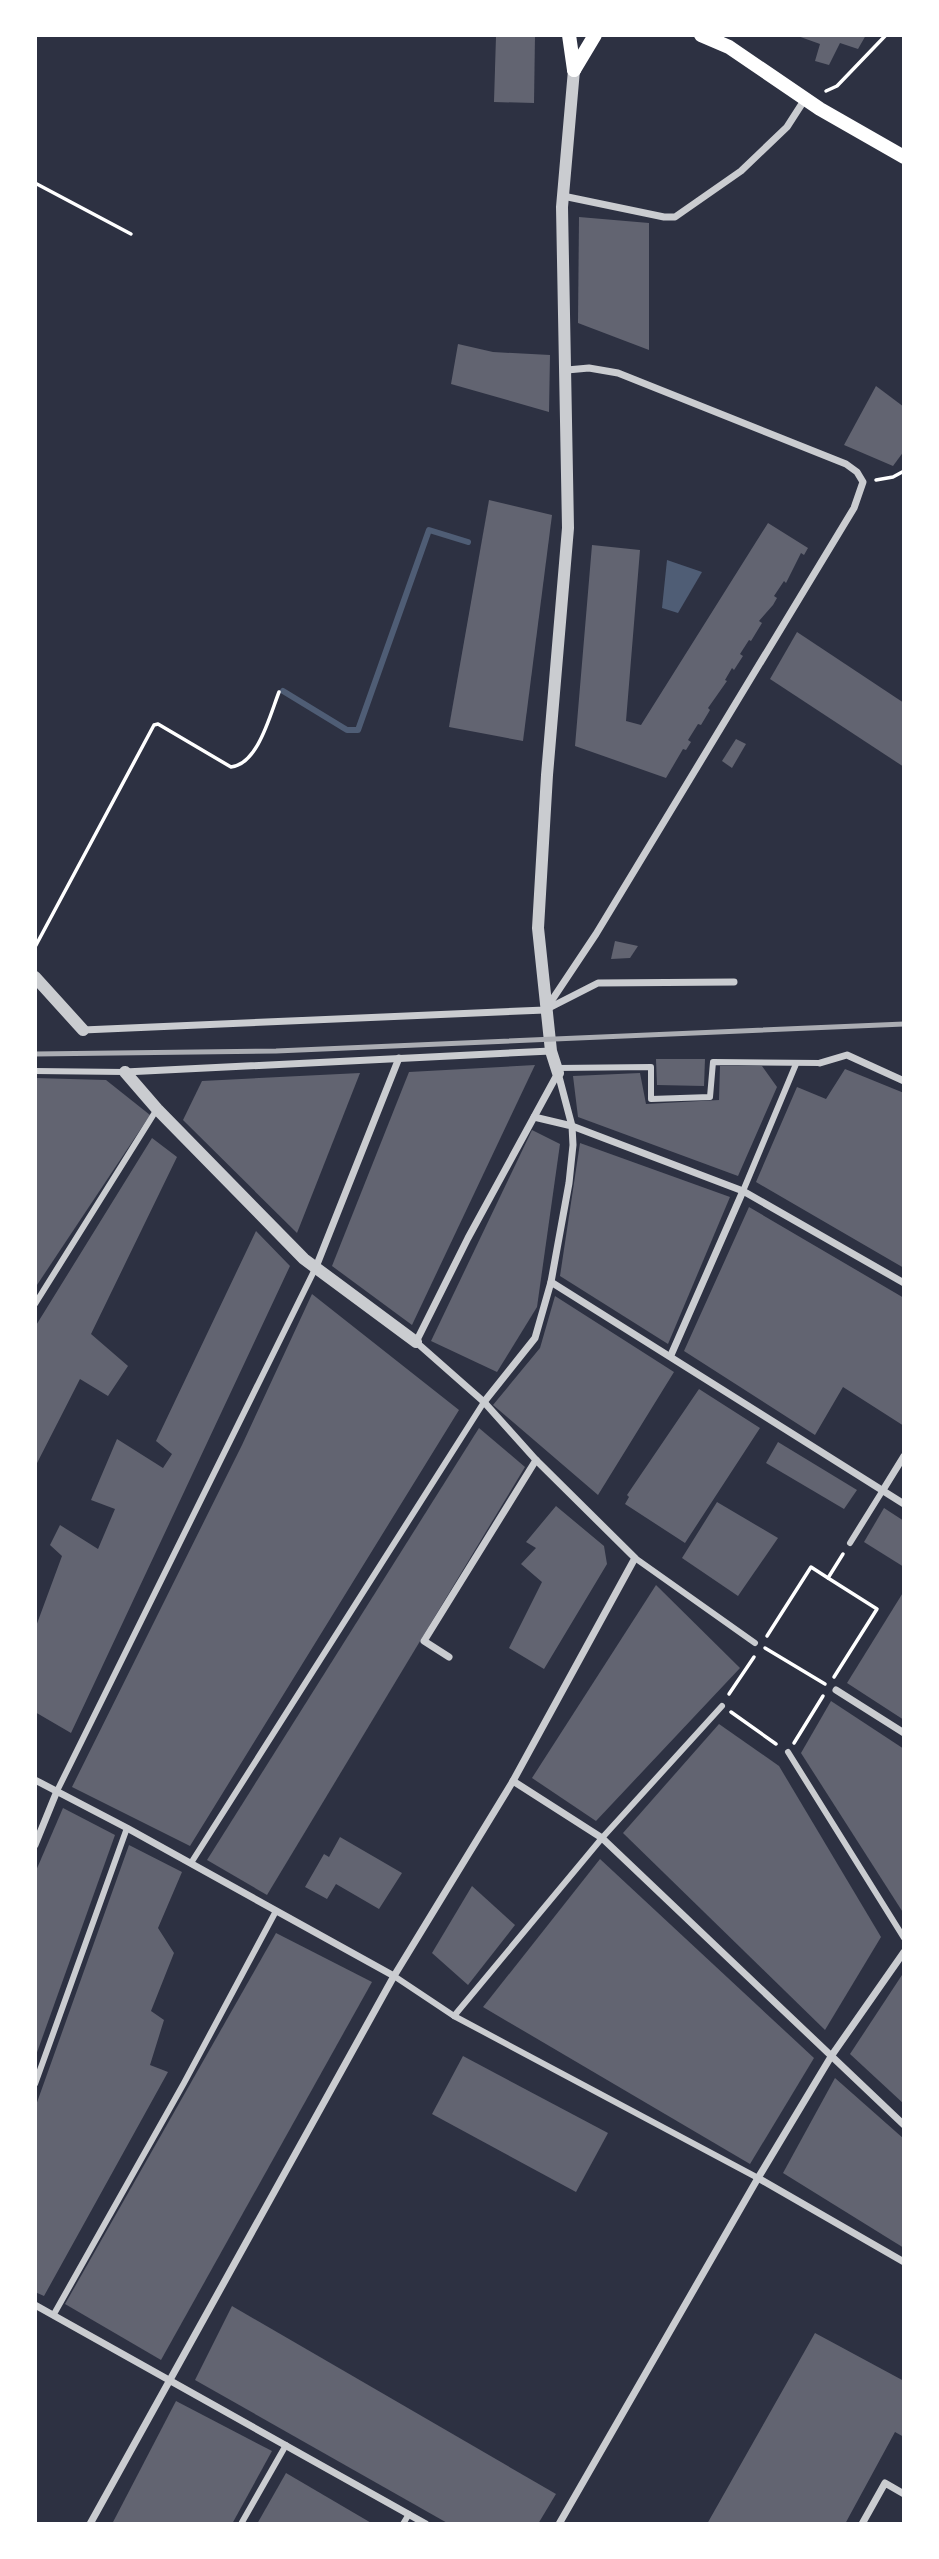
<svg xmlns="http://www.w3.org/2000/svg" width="939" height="2559" font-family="'Fira Sans',sans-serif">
<rect width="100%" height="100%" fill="#2d3142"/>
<path fill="#4f5d75" d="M 667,560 L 702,572 L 678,613 L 662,608 Z"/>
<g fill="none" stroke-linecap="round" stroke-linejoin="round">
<path stroke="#4f5d75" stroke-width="6" d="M 283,691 L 347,730 L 358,730 L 429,530 L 468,542"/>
</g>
<g fill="#626471">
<path d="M 535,35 L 534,103 L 494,102 L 496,36 Z"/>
<path d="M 795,35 L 866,35 L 858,49 L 840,43 L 829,65 L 815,61 L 820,44 Z"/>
<path d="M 579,217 L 649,223 L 649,350 L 578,323 Z"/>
<path d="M 458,344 L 493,352 L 550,355 L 549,412 L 451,384 Z"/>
<path d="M 876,386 L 904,407 L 904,451 L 893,466 L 844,445 Z"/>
<path d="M 489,500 L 552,515 L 523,741 L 449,727 Z"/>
<path d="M 768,523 L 808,548 L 804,555 L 801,553 L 786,583 L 784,581 L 774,596 L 777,598 L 773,605 L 759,621 L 762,623 L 751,641 L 749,640 L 740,654 L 743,656 L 734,670 L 732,668 L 725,680 L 727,681 L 708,708 L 710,710 L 701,725 L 698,724 L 688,740 L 691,742 L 686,750 L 683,749 L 666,778 L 575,746 L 592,545 L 640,550 L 626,721 L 641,725 Z"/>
<path d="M 797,632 L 904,703 L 904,767 L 770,679 Z"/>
<path d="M 736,739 L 746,744 L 732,768 L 722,761 Z"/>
<path d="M 615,941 L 638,946 L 630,958 L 611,959 Z"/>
<path d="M 656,1059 L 705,1059 L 704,1086 L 657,1085 Z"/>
<path d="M 535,1065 L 412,1325 L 332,1266 L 409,1072 Z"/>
<path d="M 720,1066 L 762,1066 L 777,1087 L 738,1176 L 578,1117 L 573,1076 L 640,1073 L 646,1104 L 719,1100 Z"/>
<path d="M 845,1069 L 904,1093 L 904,1268 L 756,1182 L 797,1087 L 826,1099 Z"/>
<path d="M 360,1073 L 297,1233 L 183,1120 L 202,1081 Z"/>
<path d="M 35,1078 L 106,1080 L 150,1115 L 35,1288 Z"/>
<path d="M 532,1130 L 560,1144 L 537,1307 L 497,1372 L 431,1341 Z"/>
<path d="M 152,1138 L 177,1157 L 91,1334 L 128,1366 L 108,1396 L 80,1379 L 35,1467 L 35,1327 Z"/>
<path d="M 580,1143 L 730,1197 L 668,1344 L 560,1276 Z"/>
<path d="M 749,1207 L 904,1298 L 904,1426 L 843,1387 L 815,1435 L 684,1351 Z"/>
<path d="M 256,1231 L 290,1266 L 71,1733 L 35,1712 L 35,1629 L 62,1556 L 50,1545 L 60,1525 L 98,1549 L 115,1509 L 91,1500 L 117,1439 L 163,1468 L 172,1454 L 156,1441 Z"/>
<path d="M 312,1294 L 459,1410 L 190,1846 L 72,1787 L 242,1445 Z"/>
<path d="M 555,1296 L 674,1372 L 598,1495 L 493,1405 L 540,1348 Z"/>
<path d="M 699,1389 L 760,1428 L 685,1543 L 625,1504 L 629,1497 L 627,1495 Z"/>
<path d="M 479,1428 L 525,1467 L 267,1895 L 207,1860 Z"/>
<path d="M 778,1442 L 857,1490 L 844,1509 L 766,1463 Z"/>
<path d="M 717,1502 L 778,1538 L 738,1596 L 682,1558 Z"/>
<path d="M 556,1506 L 604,1546 L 607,1564 L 544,1669 L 509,1648 L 542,1582 L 521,1564 L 536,1548 L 526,1542 Z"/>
<path d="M 884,1508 L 904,1521 L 904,1567 L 864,1542 Z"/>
<path d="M 656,1585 L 740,1668 L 596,1821 L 532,1778 Z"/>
<path d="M 904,1591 L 904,1720 L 847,1683 Z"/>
<path d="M 831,1701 L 904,1749 L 904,1914 L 801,1753 Z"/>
<path d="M 719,1724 L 779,1766 L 881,1937 L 825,2030 L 623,1833 Z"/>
<path d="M 63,1808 L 115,1835 L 35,2058 L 35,1873 Z"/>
<path d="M 340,1837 L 402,1873 L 379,1909 L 336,1884 L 327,1899 L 305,1887 L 324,1854 L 329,1857 Z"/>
<path d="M 129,1845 L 182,1872 L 158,1928 L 174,1953 L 151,2011 L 164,2020 L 150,2065 L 168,2072 L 44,2296 L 35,2292 L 35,2108 Z"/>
<path d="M 600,1859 L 814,2058 L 750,2164 L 483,2007 Z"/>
<path d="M 472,1886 L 515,1925 L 468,1985 L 432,1953 Z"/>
<path d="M 276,1933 L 372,1982 L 161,2360 L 65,2304 Z"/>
<path d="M 902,1975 L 904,1977 L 904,2104 L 850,2054 Z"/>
<path d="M 463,2056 L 608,2133 L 576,2192 L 432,2114 Z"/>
<path d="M 835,2078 L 904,2139 L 904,2248 L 783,2173 Z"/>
<path d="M 232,2306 L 556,2494 L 538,2524 L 449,2524 L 195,2380 Z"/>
<path d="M 815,2333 L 904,2381 L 904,2437 L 895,2432 L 845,2524 L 707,2524 Z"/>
<path d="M 176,2401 L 272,2451 L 232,2524 L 112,2524 Z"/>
<path d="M 286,2473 L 373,2524 L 257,2524 Z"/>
</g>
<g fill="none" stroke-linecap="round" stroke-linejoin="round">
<g stroke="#fff" stroke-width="3.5">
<path d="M 826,91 L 837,86 L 886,35"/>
<path d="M 35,183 L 131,234"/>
<path d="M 876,480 L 893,477 L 904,471"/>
<path d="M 35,947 L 154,725 L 158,724 L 231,767 C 258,764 270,715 279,692"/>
<path d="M 767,1636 L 811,1567 L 828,1578"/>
<path d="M 765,1648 L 825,1684"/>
<path d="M 834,1677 L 877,1609 L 828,1578 L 843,1554"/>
<path d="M 729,1694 L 754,1657"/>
<path d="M 731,1712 L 776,1744"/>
<path d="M 794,1743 L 823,1696"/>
</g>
<g stroke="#caccd0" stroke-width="6">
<path d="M 557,1068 L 651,1067 L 651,1099 L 710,1097 L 713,1062 L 820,1063"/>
<path d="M 35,1071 L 125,1072"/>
<path d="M 743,1191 L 796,1064"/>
<path d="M 35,1304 L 157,1109"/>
<path d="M 850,1543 L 883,1490"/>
<path d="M 635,1558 L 755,1643"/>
<path d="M 788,1752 L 904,1938"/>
<path d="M 57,1791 L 316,1267"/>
<path d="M 191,1863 L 484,1402"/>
<path d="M 394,1976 L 454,2016 L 758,2178"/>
<path d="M 454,2016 L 602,1838 L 722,1706"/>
<path d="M 35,2084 L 127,1828"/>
<path d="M 54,2314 L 184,2083 L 276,1911"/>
<path d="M 241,2524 L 286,2445"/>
<path d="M 403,2524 L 409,2514"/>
</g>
<g stroke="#caccd0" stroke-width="7">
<path d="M 563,196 L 664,217 L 675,217 L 741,171 L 787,127 L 805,99"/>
<path d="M 548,1006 L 596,934 L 854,508 L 863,482 L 857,472 L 846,464 L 618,373 L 589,368 L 567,370"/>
<path d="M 83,1030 L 545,1010 L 598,983 L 734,982"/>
<path d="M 820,1063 L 847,1055 L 904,1081"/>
<path d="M 125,1072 L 551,1051"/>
<path d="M 558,1073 L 572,1126 L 743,1191 L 904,1283"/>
<path d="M 316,1267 L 399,1058"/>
<path d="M 551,1282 L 904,1504"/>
<path d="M 671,1355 L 743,1191"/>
<path d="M 484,1402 L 535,1338 L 551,1282 L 569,1183 L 573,1145 L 572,1126 L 534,1117"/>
<path d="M 883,1490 L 904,1456"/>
<path d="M 449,1657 L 424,1641 L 536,1460"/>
<path d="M 836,1690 L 904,1733"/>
<path d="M 35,1780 L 127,1828 L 394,1976"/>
<path d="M 513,1781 L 602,1838 L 904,2125"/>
<path d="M 35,1845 L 57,1791"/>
<path d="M 758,2178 L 904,2262"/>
<path d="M 35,2305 L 426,2524"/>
<path d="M 90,2524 L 394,1976 L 513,1781 L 635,1558 L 536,1460 L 484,1402 L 416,1342 L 468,1238 L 558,1073"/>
<path d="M 559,2524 L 758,2178 L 832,2055 L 904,1952"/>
<path d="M 862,2524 L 885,2483 L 904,2494"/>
</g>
<g stroke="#caccd0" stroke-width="12">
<path d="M 35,977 L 83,1030"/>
<path d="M 125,1072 L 157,1109 L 304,1259 L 416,1342"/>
<path d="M 558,1073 L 551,1051 L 538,928 L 547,775 L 568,528 L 562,207 L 574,70"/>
</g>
<g stroke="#fff" stroke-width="14">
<path d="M 569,35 L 574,70"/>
<path d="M 701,35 L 729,47 L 820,109 L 904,157"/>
<path d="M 574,70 L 595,35"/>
</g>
<path stroke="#abadb3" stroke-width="5" d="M 35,1054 L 276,1051 L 904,1024"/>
</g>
<rect width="939" height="2559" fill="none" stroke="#ffffff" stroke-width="74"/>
</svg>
